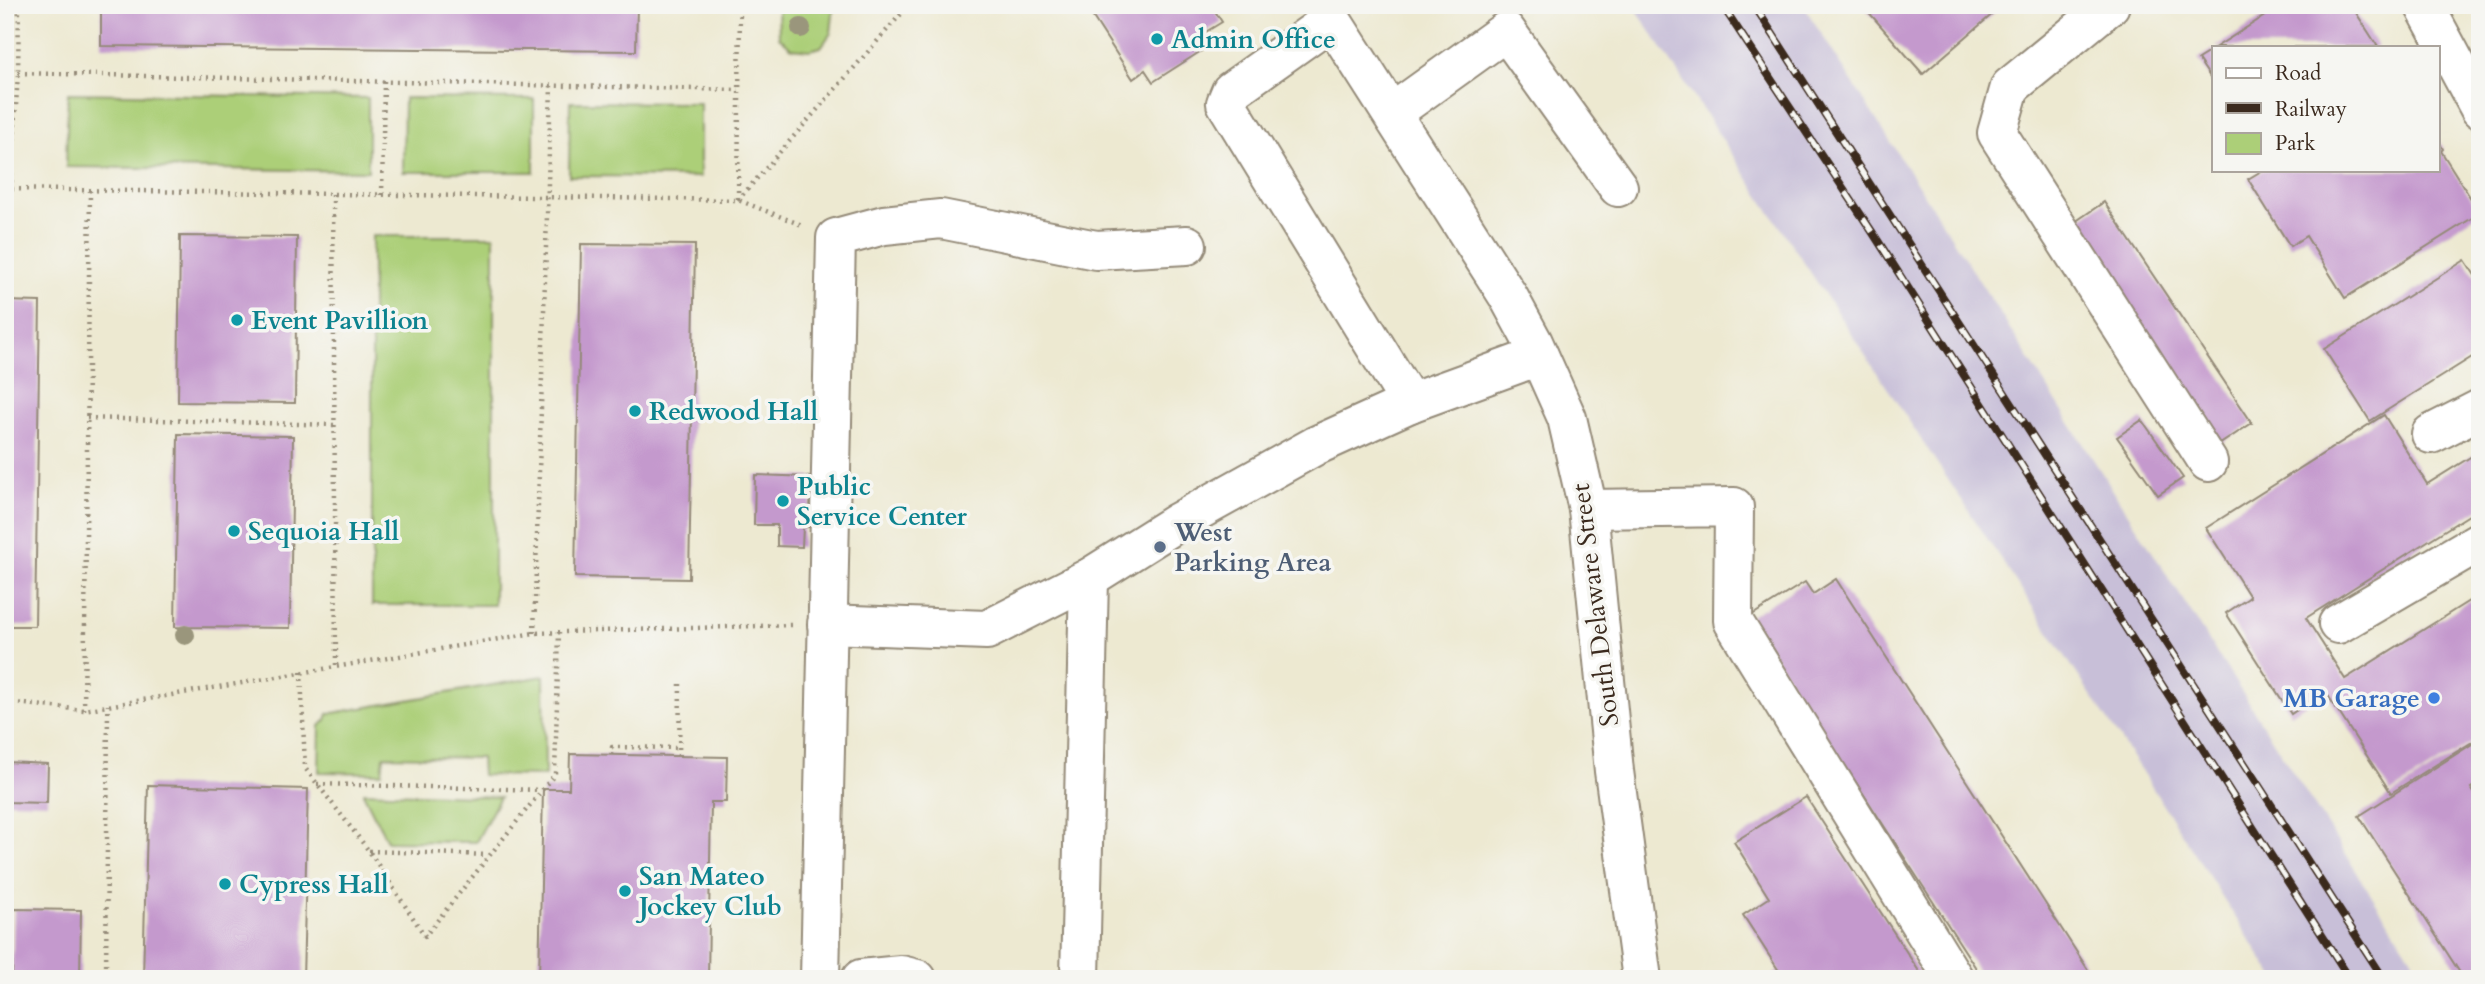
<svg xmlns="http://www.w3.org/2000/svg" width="2485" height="984" font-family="Cardo,serif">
<rect width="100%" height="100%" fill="#f6f6f2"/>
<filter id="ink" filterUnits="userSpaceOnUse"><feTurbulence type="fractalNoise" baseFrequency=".0143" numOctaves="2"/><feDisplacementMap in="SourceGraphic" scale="14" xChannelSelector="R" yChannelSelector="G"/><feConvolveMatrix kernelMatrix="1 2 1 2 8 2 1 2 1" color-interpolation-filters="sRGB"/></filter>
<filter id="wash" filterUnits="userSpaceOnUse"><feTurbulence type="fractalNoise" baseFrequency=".00686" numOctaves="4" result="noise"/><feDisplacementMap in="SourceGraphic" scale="28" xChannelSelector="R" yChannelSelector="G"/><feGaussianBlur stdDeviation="1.57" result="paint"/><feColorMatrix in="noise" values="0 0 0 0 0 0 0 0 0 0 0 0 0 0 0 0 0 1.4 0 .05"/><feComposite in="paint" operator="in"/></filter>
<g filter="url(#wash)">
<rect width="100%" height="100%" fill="#ede9d1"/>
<path fill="#c8bfd8" d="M 1633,5 L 1803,5 L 2425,979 L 2275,979 L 2148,781 Z"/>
<g fill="#accf78" stroke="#747c4b" stroke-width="2">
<path d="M 778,5 L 834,5 L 831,33 L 821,47 L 809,50 L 792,48 L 779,37 Z"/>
<path d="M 68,93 L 368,98 L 368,171 L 66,167 Z"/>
<path d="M 404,98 L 534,99 L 534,172 L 403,172 Z"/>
<path d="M 570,102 L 700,103 L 700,177 L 569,176 Z"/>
<rect x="372" y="236" width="122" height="369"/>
<path d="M 544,676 L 545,776 L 482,775 L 481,758 L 384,756 L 382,773 L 319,772 L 320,726 L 326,720 L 328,714 Z"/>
<path d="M 363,793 L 363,792 L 500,797 L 476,842 L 387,841 Z"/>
</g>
<g id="blocks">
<g fill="#c499cd">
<path d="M 101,5 L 637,5 L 636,51 L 101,46 Z"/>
<path d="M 1098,5 L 1211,5 L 1222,22 L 1204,33 L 1212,44 L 1153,82 L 1145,70 L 1133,79 L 1089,11 Z"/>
<path d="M 1868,5 L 2003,5 L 1923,74 L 1865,8 Z"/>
<path d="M 2282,5 L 2351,5 L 2378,47 L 2216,47 Z"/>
<path d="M 2214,49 L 2214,83 L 2198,59 Z"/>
<path d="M 2438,140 L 2443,149 L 2441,151 L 2480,213 L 2345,298 L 2306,236 L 2290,246 L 2248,179 L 2263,170 L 2438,170 Z"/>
<path d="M 2104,202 L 2252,423 L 2220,444 L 2072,224 Z"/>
<path d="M 180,236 L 297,237 L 295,403 L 178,402 Z"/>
<path d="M 581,244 L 695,245 L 689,579 L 575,577 Z"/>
<path d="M 2465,260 L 2480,283 L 2480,352 L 2370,421 L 2324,349 Z"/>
<path d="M 5,301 L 40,302 L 35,626 L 5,626 Z"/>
<path d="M 2384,415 L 2427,484 L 2480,451 L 2480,508 L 2306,618 L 2345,679 L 2480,594 L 2480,737 L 2391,793 L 2325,691 L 2291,714 L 2226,613 L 2250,597 L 2206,528 Z"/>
<path d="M 2142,420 L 2183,478 L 2158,495 L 2117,437 Z"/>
<path d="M 178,434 L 293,436 L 290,628 L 175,627 Z"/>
<path d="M 755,475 L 813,477 L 810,527 L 803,527 L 802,547 L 777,546 L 777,525 L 754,525 Z"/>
<path d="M 1836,579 L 2094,979 L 1983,979 L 1749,617 L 1805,582 L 1813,594 Z"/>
<path d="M 2480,739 L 2480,782 L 2471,788 L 2480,802 L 2480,973 L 2471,979 L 2464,979 L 2359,816 Z"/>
<path d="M 570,754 L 727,757 L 726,802 L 711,802 L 708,979 L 539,979 L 543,789 L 569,789 Z"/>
<path d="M 5,762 L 48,764 L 47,803 L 5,802 Z"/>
<path d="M 148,785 L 308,789 L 303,979 L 143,979 Z"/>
<path d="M 1806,797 L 1924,979 L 1767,979 L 1779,971 L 1743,915 L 1769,898 L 1734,842 Z"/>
<path d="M 14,909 L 81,910 L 80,979 L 12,979 Z"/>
</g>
</g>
</g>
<g filter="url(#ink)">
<use href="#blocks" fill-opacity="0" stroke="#948a78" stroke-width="2"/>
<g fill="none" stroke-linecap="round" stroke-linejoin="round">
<g stroke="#948a78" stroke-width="42">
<g id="minor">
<path d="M 2110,5 L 2010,87 L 1997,133 L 2208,462"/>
<path d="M 2424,5 L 2480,109"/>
<path d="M 1331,20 L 1231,91 L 1226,103 L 1410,403"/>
<path d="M 1392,113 L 1506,31 L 1618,187"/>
<path d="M 2431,434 L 2480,409"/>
<path d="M 1588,509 L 1734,507 L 1733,621 L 1954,979"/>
<path d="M 827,624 L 987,630 L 1089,578 L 1178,522 L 1315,446 L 1410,403 L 1539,356"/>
<path d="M 2338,624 L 2480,541"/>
<path d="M 820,979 L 836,238 L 884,225 L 941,219 L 1096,250 L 1187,245"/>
<path d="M 861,979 L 901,975 L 917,979"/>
<path d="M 1080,979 L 1089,578"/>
</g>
</g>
<g stroke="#948a78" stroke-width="42">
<path id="major" d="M 1322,5 L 1508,296 L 1533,342 L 1567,418 L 1588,509 L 1614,771 L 1642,979"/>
</g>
<g stroke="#948a78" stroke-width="4.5" stroke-dasharray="2 5" stroke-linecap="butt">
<path d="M 18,73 L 739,90"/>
<path d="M 5,189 L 738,200 L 802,225"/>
<path d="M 11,189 L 18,73 L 19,5"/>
<path d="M 333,194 L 336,666"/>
<path d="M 382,195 L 384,81"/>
<path d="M 738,199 L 740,5"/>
<path d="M 738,200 L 909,5"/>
<path d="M 87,418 L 335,425"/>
<path d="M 534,633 L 551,86"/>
<path d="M 301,672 L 305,768 L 369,851 L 425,936 L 555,774 L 559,632"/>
<path d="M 5,702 L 84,710 L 534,633 L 791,625"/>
<path d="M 84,710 L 90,191"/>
<path d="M 611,755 L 612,747 L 679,748"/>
<path d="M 679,756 L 680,684"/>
<path d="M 317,784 L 541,790"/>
<path d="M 369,851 L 488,855"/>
<path d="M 106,979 L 108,705"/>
</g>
<use href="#minor" stroke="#fff" stroke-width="38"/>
<use href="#major" stroke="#fff" stroke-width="38"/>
<g stroke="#3b2a1e" stroke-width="8">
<g id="rail">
<path d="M 1722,5 L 1873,233 L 2350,979"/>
<path d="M 1754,5 L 2384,979"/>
</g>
</g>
<use href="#rail" stroke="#f6f6f2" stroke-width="5" stroke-dasharray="16" stroke-linecap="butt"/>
</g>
<g fill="#9a967b">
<circle cx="801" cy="28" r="10"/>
<circle cx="185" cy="635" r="10"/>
</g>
</g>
<g fill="#0f9aa8" stroke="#f6f6f2" stroke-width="2.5">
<circle cx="1157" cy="39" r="7"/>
<circle cx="237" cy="320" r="7"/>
<circle cx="635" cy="411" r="7"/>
<circle cx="783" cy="501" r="7"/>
<circle cx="234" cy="531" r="7"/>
<circle cx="225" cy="884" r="7"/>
<circle cx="625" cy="891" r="7"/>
</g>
<circle fill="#5c6f8a" stroke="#f6f6f2" stroke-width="2.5" cx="1160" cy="547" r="7"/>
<circle fill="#3f7fe0" stroke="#f6f6f2" stroke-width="2.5" cx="2434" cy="698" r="7"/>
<g text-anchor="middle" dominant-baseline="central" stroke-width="7" stroke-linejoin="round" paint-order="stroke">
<g font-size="26" font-weight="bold" fill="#0d838f" stroke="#f6f6f2" text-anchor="start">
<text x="1171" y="39">Admin Office</text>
<text x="251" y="320">Event Pavillion</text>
<text x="649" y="411">Redwood Hall</text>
<text x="797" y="486">Public<tspan x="797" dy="30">Service Center</tspan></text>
<text x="248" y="531">Sequoia Hall</text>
<text x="639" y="876">San Mateo<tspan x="639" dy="30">Jockey Club</tspan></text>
<text x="239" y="884">Cypress Hall</text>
</g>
<g font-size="26" font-weight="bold" fill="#4e5e75" stroke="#f6f6f2" text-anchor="start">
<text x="1174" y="532">West<tspan x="1174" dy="30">Parking Area</tspan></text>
</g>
<g font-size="26" fill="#3b2a1e" stroke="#f6f6f2">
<text transform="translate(1595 605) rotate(-97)">South Delaware Street</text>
</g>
<g font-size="26" font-weight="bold" fill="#366cbe" stroke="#f6f6f2" text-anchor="end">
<text x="2420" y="698">MB Garage</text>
</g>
</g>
<rect width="2485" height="984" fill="none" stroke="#f6f6f2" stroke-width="28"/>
<rect x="2212" y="46" width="228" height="126" fill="#f6f6f2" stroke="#aba49d" stroke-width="2"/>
<rect x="2226" y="68" width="35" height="10" fill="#ffffff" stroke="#aba49d" stroke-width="2"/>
<text x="2275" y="80" font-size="21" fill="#3b2a1e">Road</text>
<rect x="2226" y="103" width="35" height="10" fill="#3b2a1e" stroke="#aba49d" stroke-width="2"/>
<text x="2275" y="116" font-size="21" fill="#3b2a1e">Railway</text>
<rect x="2226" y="133" width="35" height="21" fill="#accf78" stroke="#aba49d" stroke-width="2"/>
<text x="2275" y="150" font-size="21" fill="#3b2a1e">Park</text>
</svg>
